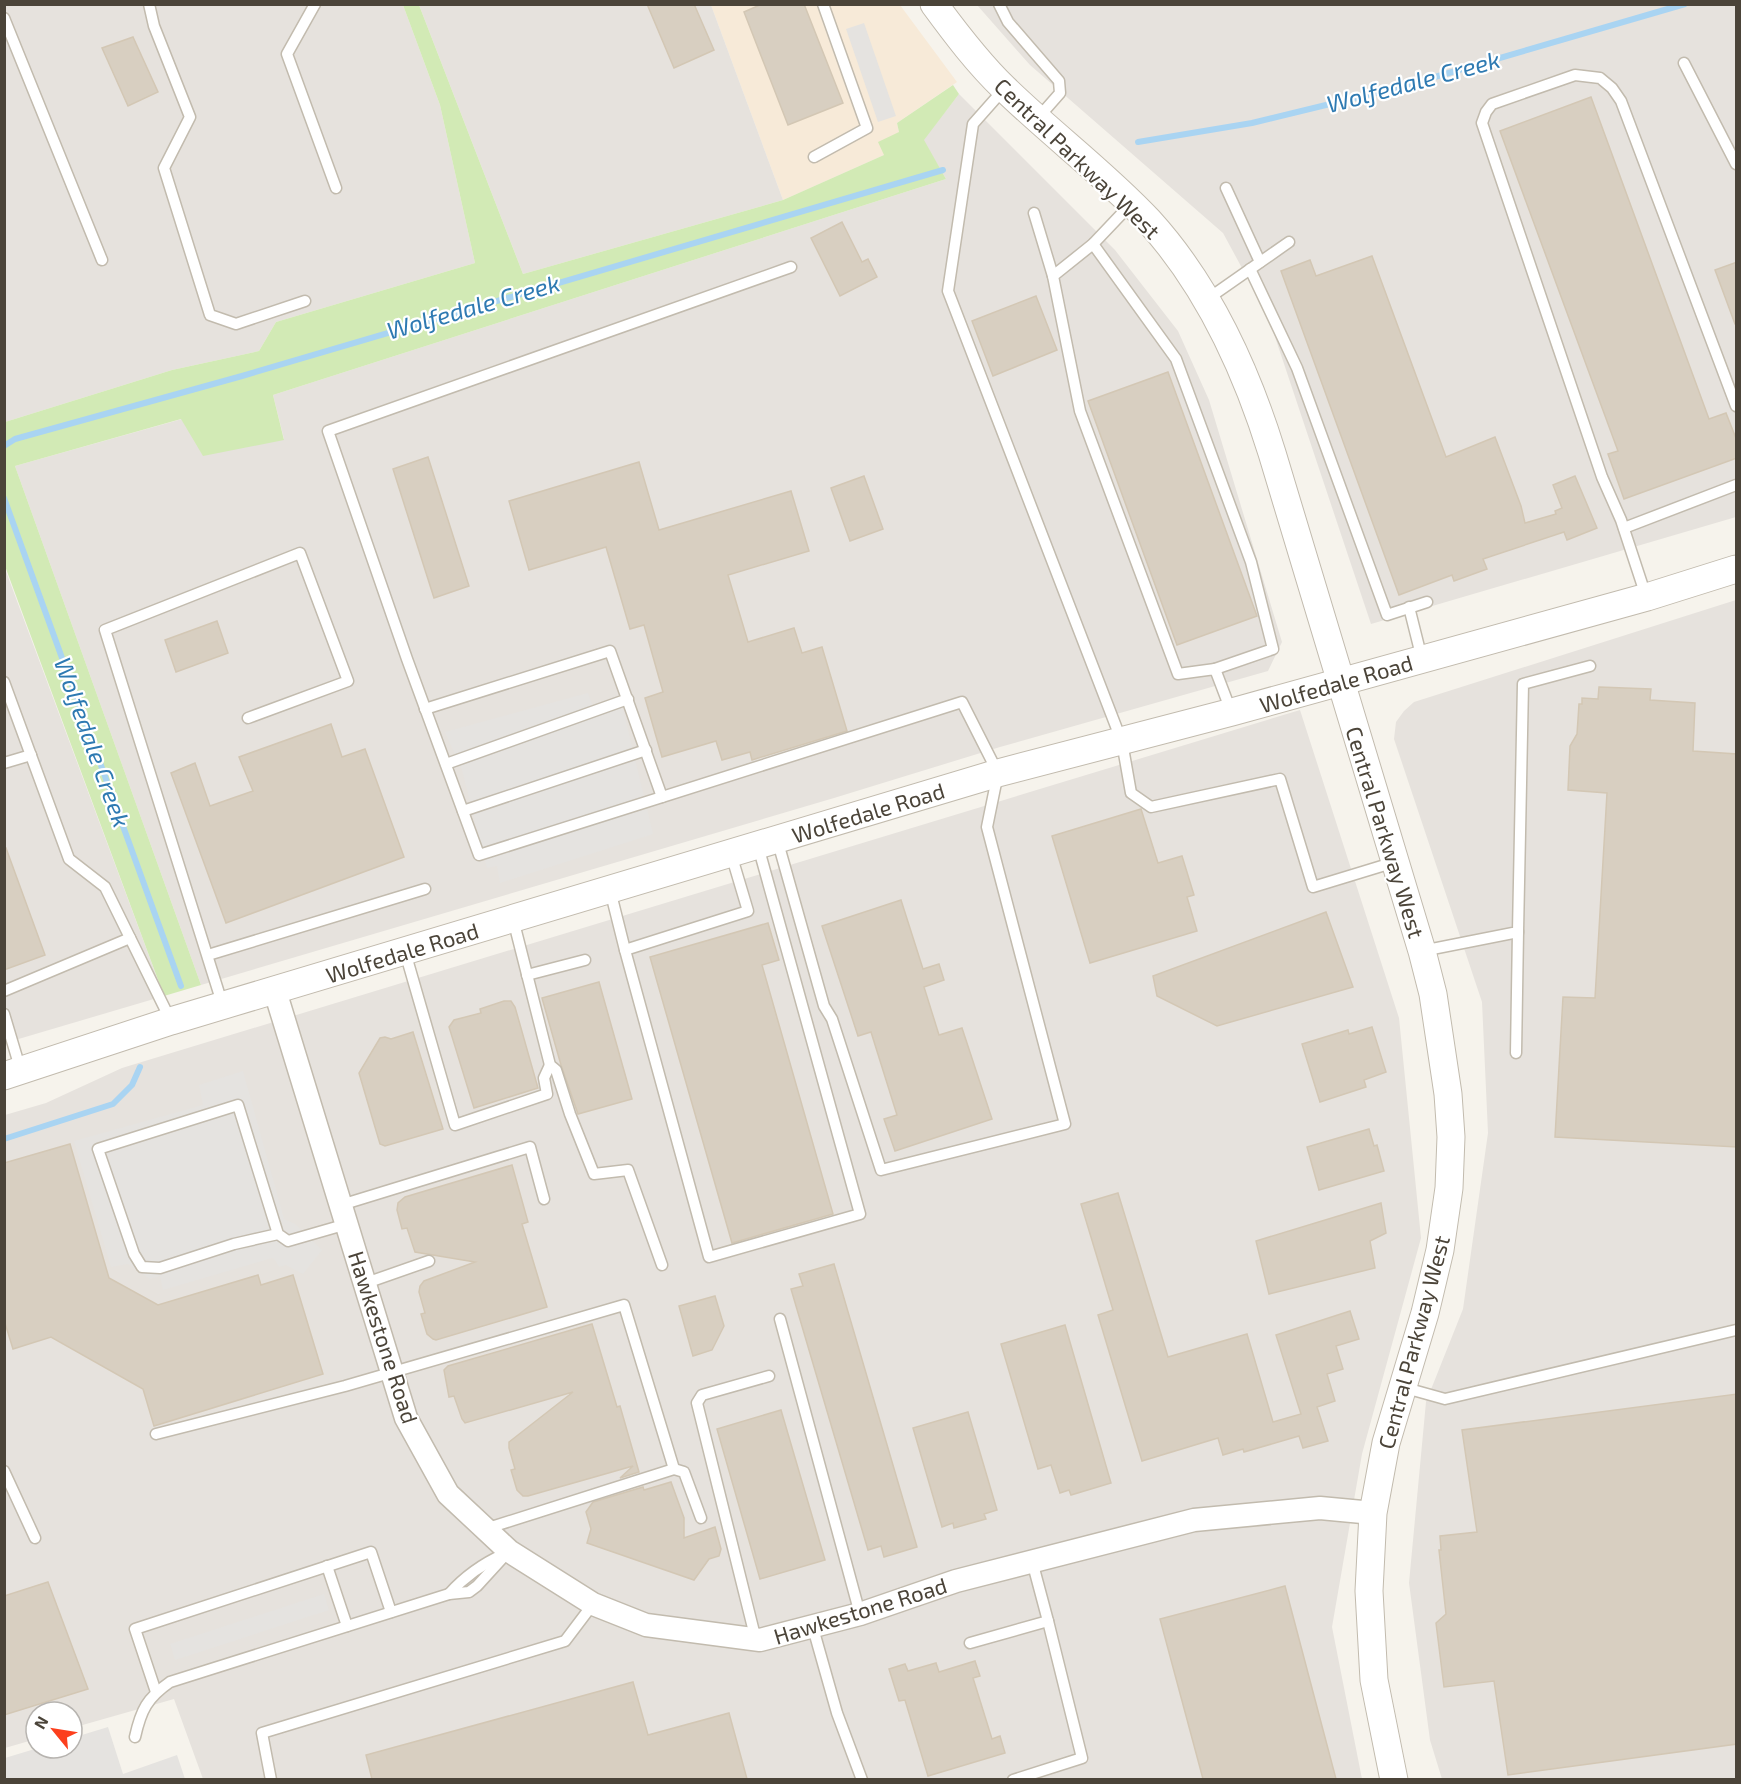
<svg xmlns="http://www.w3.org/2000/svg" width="1741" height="1784" font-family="'Exo 2',sans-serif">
<rect width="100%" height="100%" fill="#f6f3ec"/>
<path fill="#f7ead8" d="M 711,5 L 900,5 L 957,82 L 897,123 L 899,132 L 884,155 L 783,200 Z"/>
<g fill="#e6e2dd">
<path d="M 5,5 L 403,5 L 440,105 L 475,263 L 276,322 L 259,351 L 172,370 L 5,422 Z"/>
<path d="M 419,5 L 711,5 L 783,200 L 523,274 Z"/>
<path d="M 977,5 L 1736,5 L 1736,517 L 1371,624 L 1268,316 L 1223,233 L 1030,65 Z"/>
<path d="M 959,94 L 1115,250 L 1178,331 L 1209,400 L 1282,642 L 1268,671 L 1000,747 L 834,798 L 201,985 L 15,466 L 182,419 L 284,439 L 273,395 L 946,179 L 923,140 Z"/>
<path d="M 4,566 L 164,996 L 5,1043 L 4,1043 Z"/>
<path d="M 1736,600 L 1736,1779 L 1442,1779 L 1430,1740 L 1409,1583 L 1426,1402 L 1463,1309 L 1488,1133 L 1482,1002 L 1394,739 L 1396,722 L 1404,711 L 1414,702 Z"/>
<path d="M 1300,710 L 1399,1018 L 1421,1238 L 1362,1454 L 1332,1627 L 1362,1779 L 203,1779 L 174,1699 L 72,1728 L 72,1712 L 36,1712 L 36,1739 L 5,1748 L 5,1115 L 46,1103 L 122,1068 Z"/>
</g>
<path fill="#d2eab5" d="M 403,5 L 419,5 L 523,274 L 783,200 L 884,155 L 878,142 L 899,132 L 897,123 L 953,85 L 959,94 L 924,140 L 946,179 L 273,395 L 284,440 L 203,456 L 181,419 L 15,466 L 201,985 L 164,996 L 5,566 L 5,422 L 172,370 L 259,351 L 276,322 L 475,263 L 440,105 Z"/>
<g fill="#e5e3e0">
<path d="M 864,23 L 896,116 L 878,122 L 846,29 Z"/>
<path d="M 588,693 L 593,708 L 620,697 L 653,834 L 500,883 L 497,866 L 487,868 L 462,770 L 445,732 Z"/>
<path d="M 243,1071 L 284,1219 L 295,1224 L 322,1250 L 303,1274 L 286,1265 L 279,1267 L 275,1260 L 272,1258 L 163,1290 L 160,1276 L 150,1279 L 128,1264 L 111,1267 L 74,1141 L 203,1105 L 199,1085 Z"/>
<path d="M 324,1594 L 329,1610 L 175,1660 L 170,1644 Z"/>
<path d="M 108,1727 L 123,1774 L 177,1755 L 185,1779 L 5,1779 L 5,1758 L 38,1748 L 72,1748 L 72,1738 Z"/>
</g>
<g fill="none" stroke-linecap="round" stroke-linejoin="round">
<g stroke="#a9d4f2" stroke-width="6">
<path d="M 1138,142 L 1252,123 L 1404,86 L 1685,4"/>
<path d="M 4,446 L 15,439 L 242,376 L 943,170"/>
<path d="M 4,498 L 181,986"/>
<path d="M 4,1139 L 113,1104 L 132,1085 L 140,1067"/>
</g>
</g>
<g fill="#d8cfc1" stroke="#d3c7b4" stroke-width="1.5">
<path d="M 647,4 L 694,4 L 714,50 L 674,68 Z"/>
<path d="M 762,4 L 804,4 L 843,103 L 788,125 L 744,12 Z"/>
<path d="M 133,37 L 158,92 L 128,106 L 102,48 Z"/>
<path d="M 1591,97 L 1709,419 L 1726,413 L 1737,441 L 1737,458 L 1624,499 L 1608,454 L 1618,451 L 1500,131 Z"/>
<path d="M 842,222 L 862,262 L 868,259 L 877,277 L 840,296 L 811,238 Z"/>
<path d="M 1372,256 L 1446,457 L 1495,437 L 1521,506 L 1525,523 L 1556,514 L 1555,511 L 1562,508 L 1553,485 L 1575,476 L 1597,528 L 1567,540 L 1564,532 L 1483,559 L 1487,569 L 1454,581 L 1452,575 L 1399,595 L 1281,271 L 1310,260 L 1316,276 Z"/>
<path d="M 1737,262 L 1737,324 L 1735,324 L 1715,270 Z"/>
<path d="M 1036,296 L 1057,350 L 993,376 L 972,321 Z"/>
<path d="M 1168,372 L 1257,616 L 1177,645 L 1088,401 Z"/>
<path d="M 428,457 L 469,586 L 434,598 L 393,469 Z"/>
<path d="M 639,462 L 659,530 L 791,491 L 809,551 L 728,575 L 748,642 L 794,628 L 802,653 L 822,647 L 847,731 L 752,760 L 750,752 L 722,760 L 716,741 L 662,757 L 645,698 L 663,692 L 644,625 L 630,629 L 606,547 L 529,570 L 509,501 Z"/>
<path d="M 864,476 L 883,529 L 850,541 L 831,488 Z"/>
<path d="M 217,621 L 228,653 L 176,672 L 165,640 Z"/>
<path d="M 1599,687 L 1651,689 L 1650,700 L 1695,703 L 1693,751 L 1737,754 L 1737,1147 L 1555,1137 L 1563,997 L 1595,998 L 1607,793 L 1568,790 L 1570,746 L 1577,734 L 1579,704 L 1582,704 L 1582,698 L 1598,699 Z"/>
<path d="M 331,724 L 342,757 L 365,749 L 404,857 L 226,923 L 171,773 L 195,763 L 210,806 L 253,791 L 239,757 Z"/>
<path d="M 1141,809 L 1158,863 L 1182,856 L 1194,895 L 1187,897 L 1197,931 L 1090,963 L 1052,836 Z"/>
<path d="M 6,848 L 45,955 L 4,970 L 4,849 Z"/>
<path d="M 901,900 L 923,969 L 939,964 L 944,980 L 924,987 L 939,1035 L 962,1028 L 992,1119 L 895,1151 L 884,1119 L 897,1115 L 871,1032 L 858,1036 L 822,926 Z"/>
<path d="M 1326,912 L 1353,987 L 1217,1026 L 1157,996 L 1153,976 Z"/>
<path d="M 768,923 L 779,960 L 762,965 L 833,1214 L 732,1243 L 650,957 Z"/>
<path d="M 599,982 L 632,1099 L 578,1114 L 561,1065 L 542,998 Z"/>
<path d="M 504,1001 L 511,1001 L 515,1007 L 538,1088 L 474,1108 L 449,1027 L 454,1020 L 481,1013 L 480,1009 Z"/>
<path d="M 1372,1027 L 1386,1072 L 1364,1080 L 1366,1087 L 1320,1102 L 1302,1044 L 1348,1030 L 1349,1034 Z"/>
<path d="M 413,1032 L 443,1129 L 385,1146 L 380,1144 L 359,1073 L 380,1038 L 385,1037 L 391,1039 Z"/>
<path d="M 1369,1129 L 1374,1146 L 1377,1145 L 1384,1171 L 1319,1190 L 1307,1147 Z"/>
<path d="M 70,1144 L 109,1278 L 158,1305 L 258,1275 L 261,1285 L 293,1275 L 323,1374 L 154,1426 L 143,1389 L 51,1337 L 13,1349 L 4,1320 L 4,1163 Z"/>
<path d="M 512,1165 L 528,1222 L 522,1224 L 547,1307 L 436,1340 L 433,1339 L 427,1334 L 421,1314 L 425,1313 L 419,1292 L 420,1286 L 424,1281 L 475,1262 L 415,1252 L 407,1228 L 402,1229 L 397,1210 L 398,1203 L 405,1197 Z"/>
<path d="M 1118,1193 L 1168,1357 L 1247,1334 L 1273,1422 L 1301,1414 L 1276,1335 L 1350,1311 L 1359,1339 L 1336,1346 L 1343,1369 L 1327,1374 L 1335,1401 L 1317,1407 L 1328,1441 L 1303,1448 L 1299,1436 L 1244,1452 L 1243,1449 L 1223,1455 L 1218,1438 L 1142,1461 L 1098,1315 L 1113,1310 L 1081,1204 Z"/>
<path d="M 1381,1203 L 1386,1233 L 1370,1241 L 1375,1268 L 1269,1294 L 1256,1241 Z"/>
<path d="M 834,1264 L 917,1547 L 884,1557 L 881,1546 L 868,1550 L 791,1289 L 803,1286 L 799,1274 Z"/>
<path d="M 715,1296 L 724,1326 L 712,1350 L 693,1356 L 679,1306 Z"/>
<path d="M 592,1324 L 617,1407 L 620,1406 L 639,1472 L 620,1478 L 633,1466 L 528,1496 L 523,1496 L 517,1490 L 511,1470 L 515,1469 L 509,1448 L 509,1442 L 573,1392 L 465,1423 L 462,1419 L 454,1396 L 449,1397 L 444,1370 L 448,1366 Z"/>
<path d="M 1065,1325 L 1111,1483 L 1071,1495 L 1069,1490 L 1060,1493 L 1051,1465 L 1038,1469 L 1001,1344 Z"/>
<path d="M 1737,1394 L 1737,1744 L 1508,1775 L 1494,1681 L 1444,1687 L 1436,1623 L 1446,1614 L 1439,1550 L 1441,1550 L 1440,1536 L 1477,1532 L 1462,1430 Z"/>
<path d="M 781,1410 L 825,1560 L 760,1579 L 717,1429 Z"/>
<path d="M 968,1412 L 997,1510 L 984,1514 L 986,1519 L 954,1528 L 953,1523 L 942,1527 L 913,1428 Z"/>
<path d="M 671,1482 L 684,1518 L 684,1538 L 715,1527 L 721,1549 L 719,1556 L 709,1559 L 694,1580 L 587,1543 L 591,1529 L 586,1512 L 593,1502 L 643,1487 L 644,1490 Z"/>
<path d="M 48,1582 L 88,1689 L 4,1715 L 4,1596 Z"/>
<path d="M 1285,1586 L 1336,1779 L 1203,1779 L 1160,1619 Z"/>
<path d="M 975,1661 L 980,1676 L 973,1678 L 992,1739 L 1000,1736 L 1005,1753 L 928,1776 L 905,1700 L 899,1701 L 889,1669 L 905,1664 L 908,1671 L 936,1663 L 939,1672 Z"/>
<path d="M 633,1682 L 648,1735 L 729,1713 L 747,1779 L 372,1779 L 366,1755 Z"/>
</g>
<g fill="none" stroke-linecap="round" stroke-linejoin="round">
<g stroke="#c2bbae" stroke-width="13">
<g id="service">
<path d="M 149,4 L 154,26 L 190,117 L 164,168 L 210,315 L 236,324 L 305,301"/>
<path d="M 315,4 L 287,54 L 336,188"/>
<path d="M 999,4 L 1008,22 L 1059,81 L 1060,93 L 1038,118"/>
<path d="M 4,18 L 102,260"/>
<path d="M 1684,63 L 1736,164"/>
<path d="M 1004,89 L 973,124 L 948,291 L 1122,742 L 1131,793 L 1151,807 L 1280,779 L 1313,887 L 1395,862"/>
<path d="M 814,157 L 867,128 L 823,4"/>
<path d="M 1226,188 L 1260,262"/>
<path d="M 1131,204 L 1093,244 L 1053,276 L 1080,411 L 1178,674 L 1215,669 L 1231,711"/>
<path d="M 1034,213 L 1053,276"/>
<path d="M 1093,244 L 1176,359 L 1251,562 L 1273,649 L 1215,669"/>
<path d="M 1250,269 L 1297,368 L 1387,615 L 1427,602"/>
<path d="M 1206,300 L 1289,242"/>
<path d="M 1624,528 L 1736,485"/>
<path d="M 1646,596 L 1621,520 L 1602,477 L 1482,123 L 1486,112 L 1492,104 L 1575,75 L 1600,78 L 1612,88 L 1621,101 L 1736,406"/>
<path d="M 1409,607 L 1422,659"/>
<path d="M 4,682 L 69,859 L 105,887 L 171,1021"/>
<path d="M 425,709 L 610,651 L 662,797"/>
<path d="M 4,763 L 31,755"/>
<path d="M 446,764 L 628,699"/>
<path d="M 463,811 L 646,750"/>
<path d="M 777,839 L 824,1006 L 832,1019 L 881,1170 L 1065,1124 L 987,827 L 998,773 L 962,702 L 479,855 L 407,659 L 328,431 L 791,267"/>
<path d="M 610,890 L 625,950 L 709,1257 L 860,1214 L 758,846"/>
<path d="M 513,919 L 550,1065 L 556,1070 L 570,1114 L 594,1174 L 628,1170 L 662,1265"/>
<path d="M 625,950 L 748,911 L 731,854"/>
<path d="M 1422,951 L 1518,932 L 1523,684 L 1590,666"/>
<path d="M 405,952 L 455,1125 L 547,1094 L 544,1078 L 550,1065"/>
<path d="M 208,955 L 425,889"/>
<path d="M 527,975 L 585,960"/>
<path d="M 4,991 L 130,938"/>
<path d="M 223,1006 L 105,630 L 300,553 L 348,681 L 248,718"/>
<path d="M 4,1014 L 21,1071"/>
<path d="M 1516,1053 L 1518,932"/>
<path d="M 341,1205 L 530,1147 L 544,1199"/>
<path d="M 278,1234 L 238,1105 L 98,1149 L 134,1254 L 142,1267 L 160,1268 L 234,1244 L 278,1234 L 288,1241 L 347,1224"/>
<path d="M 366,1283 L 429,1261"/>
<path d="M 780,1319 L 860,1614"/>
<path d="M 1402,1387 L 1445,1399 L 1736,1330"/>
<path d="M 156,1434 L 345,1386 L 624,1305 L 674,1469 L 485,1529"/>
<path d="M 674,1469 L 684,1472 L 701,1518"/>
<path d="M 4,1471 L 35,1538"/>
<path d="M 327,1566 L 347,1626"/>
<path d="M 449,1594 C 465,1576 482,1564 504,1554"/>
<path d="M 813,1628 L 837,1713 L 862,1780"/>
<path d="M 756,1640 L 697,1403 L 702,1395 L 769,1376"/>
<path d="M 970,1643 L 1048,1621 L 1032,1561"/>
<path d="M 156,1692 L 135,1629 L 371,1552 L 391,1612"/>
<path d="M 135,1737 C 141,1710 147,1698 170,1682 L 449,1594 L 469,1592 L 477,1586 L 509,1551"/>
<path d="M 271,1780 L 262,1733 L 565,1641 L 593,1604"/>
<path d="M 1013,1780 L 1082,1758 L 1048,1621"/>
</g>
</g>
<g stroke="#c2bbae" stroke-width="25">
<path id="minor" d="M 275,991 L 406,1418 L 448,1494 L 509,1551 L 593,1604 L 646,1625 L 760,1640 L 860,1614 L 956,1581 L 1194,1520 L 1320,1508 L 1373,1513"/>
</g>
<g stroke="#c2bbae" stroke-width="29">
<g id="tertiary">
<path d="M 934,4 C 956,34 978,63 1004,88 C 1051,134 1104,173 1149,221 C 1209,287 1246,369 1272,453 L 1422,951 L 1433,994 L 1448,1094 L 1451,1137 L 1449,1188 L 1440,1250 L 1425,1313 L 1386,1443 L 1373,1513 L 1369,1591 L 1374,1680 L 1394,1780"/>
<path d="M 4,1076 L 171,1021 L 998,773 L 1232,712 L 1647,597 L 1736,569"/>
</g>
</g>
<use href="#service" stroke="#fff" stroke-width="10"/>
<use href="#minor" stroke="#fff" stroke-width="22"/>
<use href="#tertiary" stroke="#fff" stroke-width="27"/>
</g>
<g text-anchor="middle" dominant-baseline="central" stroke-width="4.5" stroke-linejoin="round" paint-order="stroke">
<g font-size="22" fill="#4b4439" stroke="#fff">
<text transform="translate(1078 158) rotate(44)">Central Parkway West</text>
<text transform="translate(1336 683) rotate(-16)">Wolfedale Road</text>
<text transform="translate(868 812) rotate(-17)">Wolfedale Road</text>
<text transform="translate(1386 832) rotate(73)">Central Parkway West</text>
<text transform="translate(402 952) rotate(-17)">Wolfedale Road</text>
<text transform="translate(384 1337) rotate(72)">Hawkestone Road</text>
<text transform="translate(1413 1342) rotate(-75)">Central Parkway West</text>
<text transform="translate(860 1610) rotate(-17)">Hawkestone Road</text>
</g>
<g font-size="24" font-style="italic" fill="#2e7ab2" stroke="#fff">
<text transform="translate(1413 81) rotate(-15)">Wolfedale Creek</text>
<text transform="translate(473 306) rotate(-16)">Wolfedale Creek</text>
<text transform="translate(93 742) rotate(70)">Wolfedale Creek</text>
</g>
</g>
<rect width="1741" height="1784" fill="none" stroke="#4b4439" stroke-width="12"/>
<g transform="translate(54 1730) rotate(300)"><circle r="28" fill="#ffffff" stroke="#b7b4b0" stroke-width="1.5"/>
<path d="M0-4.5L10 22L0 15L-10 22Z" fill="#fc3f1d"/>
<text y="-9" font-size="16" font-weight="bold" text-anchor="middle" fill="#4b4439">N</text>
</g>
</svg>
